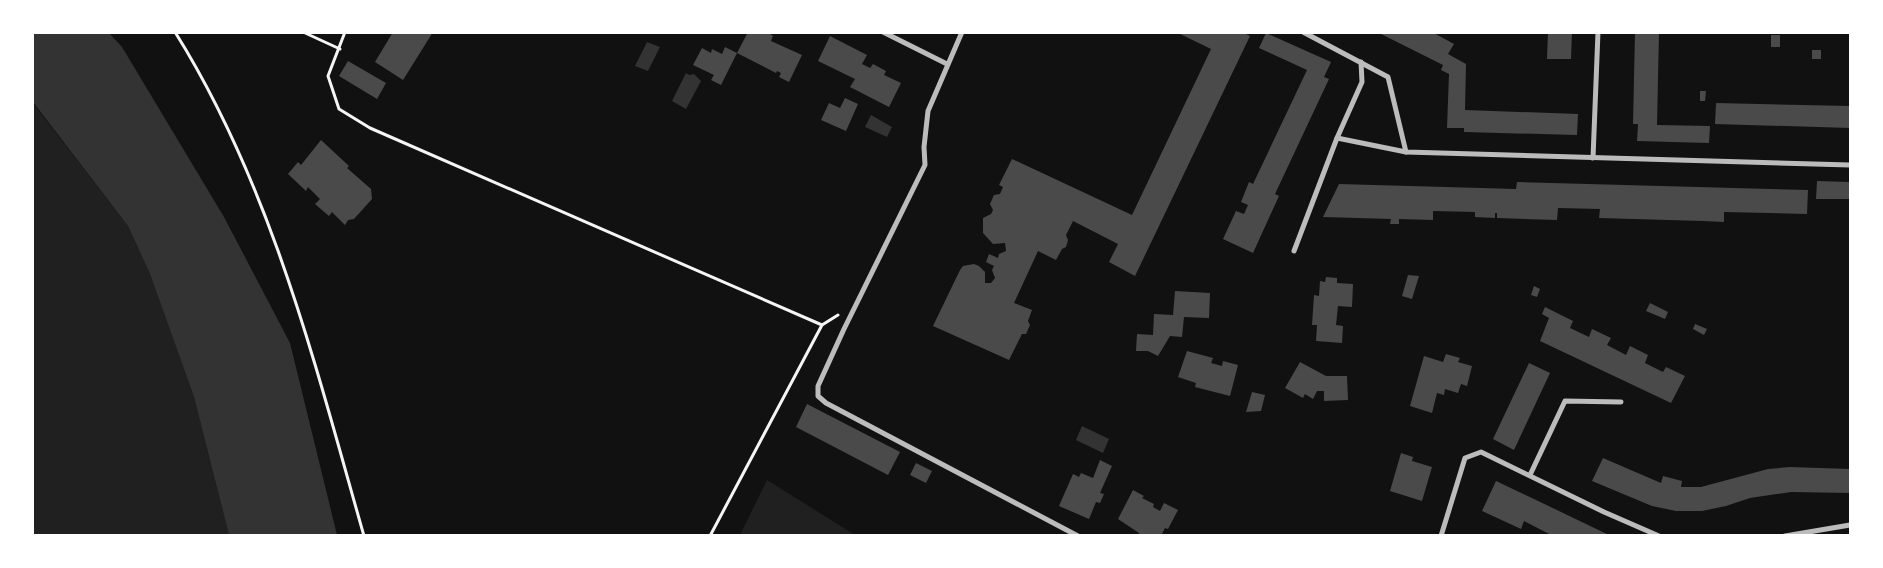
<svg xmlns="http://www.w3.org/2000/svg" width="1883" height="568" font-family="Barlow,sans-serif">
<rect width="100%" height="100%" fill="#111"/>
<g fill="#202020">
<path d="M 32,102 L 128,226 L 150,274 L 194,397 L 229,535 L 33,535 Z"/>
<path d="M 767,480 L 855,535 L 740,535 Z"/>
</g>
<g fill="#333">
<path d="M 33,32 L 109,33 L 122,47 L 224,217 L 290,343 L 337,535 L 229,535 L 194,397 L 150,274 L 128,226 L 33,102 Z"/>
<path d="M 647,42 L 660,47 L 648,71 L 635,66 Z"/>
<path d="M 686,73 L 689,75 L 694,74 L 701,81 L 686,109 L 672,101 Z"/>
<path d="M 871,115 L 892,127 L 887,137 L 865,127 Z"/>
<path d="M 1082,426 L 1109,439 L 1103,453 L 1076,440 Z"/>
</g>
<g fill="#4a4a4a">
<path d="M 393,32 L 433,32 L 403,80 L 375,62 Z"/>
<path d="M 748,32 L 767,32 L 773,36 L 771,41 L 802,55 L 789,82 L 779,77 L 781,73 L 777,71 L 776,73 L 737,53 Z"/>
<path d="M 1176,32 L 1242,32 L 1250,36 L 1135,276 L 1109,262 L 1118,244 L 1073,221 L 1066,235 L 1068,240 L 1066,247 L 1062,249 L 1056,260 L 1038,251 L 1014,303 L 1032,310 L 1028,321 L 1030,325 L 1026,334 L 1022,334 L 1009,360 L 933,326 L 960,270 L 963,266 L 974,264 L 979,266 L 985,272 L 985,283 L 991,283 L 995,278 L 992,270 L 994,266 L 986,262 L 989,254 L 998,258 L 999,254 L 1006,251 L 1005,243 L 993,244 L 983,233 L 983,218 L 991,214 L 993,210 L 990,204 L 994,195 L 1000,194 L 1003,187 L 999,185 L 1012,159 L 1132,215 L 1211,49 Z"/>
<path d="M 1377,32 L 1432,32 L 1454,44 L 1448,54 L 1466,64 L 1465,110 L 1578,114 L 1577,135 L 1464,132 L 1464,128 L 1447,128 L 1449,74 L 1441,70 L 1443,65 Z"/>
<path d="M 1548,32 L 1572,32 L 1571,59 L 1547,59 Z"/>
<path d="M 1635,32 L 1659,32 L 1657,125 L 1710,126 L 1709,143 L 1637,141 L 1638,124 L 1633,124 Z"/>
<path d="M 1266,33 L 1331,62 L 1324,77 L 1329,79 L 1275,194 L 1279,196 L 1253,253 L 1223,239 L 1236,211 L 1244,214 L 1248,205 L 1241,202 L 1249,182 L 1253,184 L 1307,70 L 1259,48 Z"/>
<rect x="1771" y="35" width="9" height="12"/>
<path d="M 830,36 L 867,55 L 862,64 L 870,68 L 873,64 L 886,71 L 884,75 L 901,83 L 889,107 L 850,87 L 855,79 L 818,61 Z"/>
<path d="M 725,47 L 737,53 L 721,85 L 711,80 L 714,75 L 693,65 L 702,48 L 711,53 L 712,49 L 722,54 Z"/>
<rect x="1812" y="50" width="9" height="9"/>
<path d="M 348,61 L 386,83 L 377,99 L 339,76 Z"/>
<path d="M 1700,91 L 1706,91 L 1705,101 L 1700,101 Z"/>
<path d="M 845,98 L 858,104 L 846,131 L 821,120 L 829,103 L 840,108 Z"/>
<path d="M 1716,103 L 1850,106 L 1850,128 L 1715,124 Z"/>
<path d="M 321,140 L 349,166 L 347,168 L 371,189 L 372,199 L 354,219 L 348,220 L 345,225 L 332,212 L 329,216 L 315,204 L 320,199 L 308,187 L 306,191 L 288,174 L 298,162 L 301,165 Z"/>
<path d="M 1817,181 L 1850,182 L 1850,199 L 1816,199 Z"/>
<path d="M 1517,182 L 1808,190 L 1807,214 L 1724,212 L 1724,222 L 1703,221 L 1599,218 L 1600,209 L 1558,208 L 1557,220 L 1497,218 L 1497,213 L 1495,213 L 1495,218 L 1475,217 L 1475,212 L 1433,211 L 1433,220 L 1399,219 L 1399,224 L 1390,224 L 1391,219 L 1323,217 L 1339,184 L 1516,189 Z"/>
<path d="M 1408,275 L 1419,276 L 1412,299 L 1402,296 Z"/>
<path d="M 1326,277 L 1337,278 L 1337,283 L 1353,284 L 1352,307 L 1338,306 L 1336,325 L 1343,326 L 1342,343 L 1316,341 L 1317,325 L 1312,325 L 1314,295 L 1319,296 L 1320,281 L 1325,282 Z"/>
<path d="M 1534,286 L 1540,289 L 1537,297 L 1531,295 Z"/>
<path d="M 1175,291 L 1210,293 L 1209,318 L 1184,317 L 1182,337 L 1170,336 L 1158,356 L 1148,351 L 1136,351 L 1137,334 L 1153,335 L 1154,314 L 1173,315 Z"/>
<path d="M 1650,303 L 1668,312 L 1665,319 L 1646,311 Z"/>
<path d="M 1545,307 L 1573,321 L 1570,328 L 1589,337 L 1592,329 L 1611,338 L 1607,345 L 1626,355 L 1630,346 L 1648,355 L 1645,363 L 1663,372 L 1666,367 L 1685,376 L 1671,403 L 1540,341 L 1549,318 L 1542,314 Z"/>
<path d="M 1695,324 L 1707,329 L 1704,335 L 1693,329 Z"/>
<path d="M 1187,351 L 1213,358 L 1211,363 L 1222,366 L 1223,361 L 1238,365 L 1230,396 L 1195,387 L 1196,383 L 1178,377 Z"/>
<path d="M 1446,354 L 1460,358 L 1458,362 L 1472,366 L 1467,386 L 1461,384 L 1458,393 L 1445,389 L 1444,395 L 1437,393 L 1432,413 L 1410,406 L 1424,356 L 1443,362 Z"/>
<path d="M 1300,362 L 1326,376 L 1347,376 L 1348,400 L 1324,401 L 1324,391 L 1317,391 L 1313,399 L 1305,394 L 1303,398 L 1285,388 Z"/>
<path d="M 1529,363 L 1550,373 L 1514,450 L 1493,439 Z"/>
<path d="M 1252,392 L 1265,395 L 1261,411 L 1246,412 Z"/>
<path d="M 807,404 L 900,452 L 888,475 L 796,427 Z"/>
<path d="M 1401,453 L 1413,457 L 1412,461 L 1432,467 L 1422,501 L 1390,491 Z"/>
<path d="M 1603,458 L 1661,483 L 1663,476 L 1682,481 L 1681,487 L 1701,487 L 1768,469 L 1790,467 L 1850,469 L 1850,493 L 1791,492 L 1750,498 L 1726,506 L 1702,511 L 1676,511 L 1652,506 L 1592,481 Z"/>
<path d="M 1100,460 L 1112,466 L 1100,493 L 1104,494 L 1100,503 L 1096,502 L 1089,519 L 1059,506 L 1073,474 L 1079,477 L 1081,473 L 1093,478 Z"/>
<path d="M 916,463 L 932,471 L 926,483 L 910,475 Z"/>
<path d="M 1496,481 L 1534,499 L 1611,536 L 1553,536 L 1524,521 L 1521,529 L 1482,511 Z"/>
<path d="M 1133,490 L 1144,496 L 1142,498 L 1154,504 L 1153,507 L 1160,511 L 1164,503 L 1178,510 L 1168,529 L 1165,528 L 1161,536 L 1138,536 L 1139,533 L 1118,519 Z"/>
</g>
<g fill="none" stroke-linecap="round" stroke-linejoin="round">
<g stroke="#f5f5f5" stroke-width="3">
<path d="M 175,32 C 271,185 315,364 364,536"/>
<path d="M 303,32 L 340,49"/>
<path d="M 345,32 L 328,76 L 339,109 L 370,128 L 822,325"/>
<path d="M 710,536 L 822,325 L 838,315"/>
</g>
<g stroke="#bcbcbc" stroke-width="5">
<path d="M 883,32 L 947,64"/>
<path d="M 962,32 L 928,111 L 924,147 L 925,165 L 844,329 L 818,386 L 818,396 L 826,403 L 1078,536"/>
<path d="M 1303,32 L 1388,77 L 1406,152"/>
<path d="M 1337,138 L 1406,152 L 1850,165"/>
<path d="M 1593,158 L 1598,32"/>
<path d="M 1294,251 L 1337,138 L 1362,82 L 1361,62"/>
<path d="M 1530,475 L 1565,401 L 1621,402"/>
<path d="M 1441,536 L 1465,458 L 1481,452 L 1604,512 L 1659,536"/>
<path d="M 1785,536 L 1850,525"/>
</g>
</g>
<rect width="1883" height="568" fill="none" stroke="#ffffff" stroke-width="68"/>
</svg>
